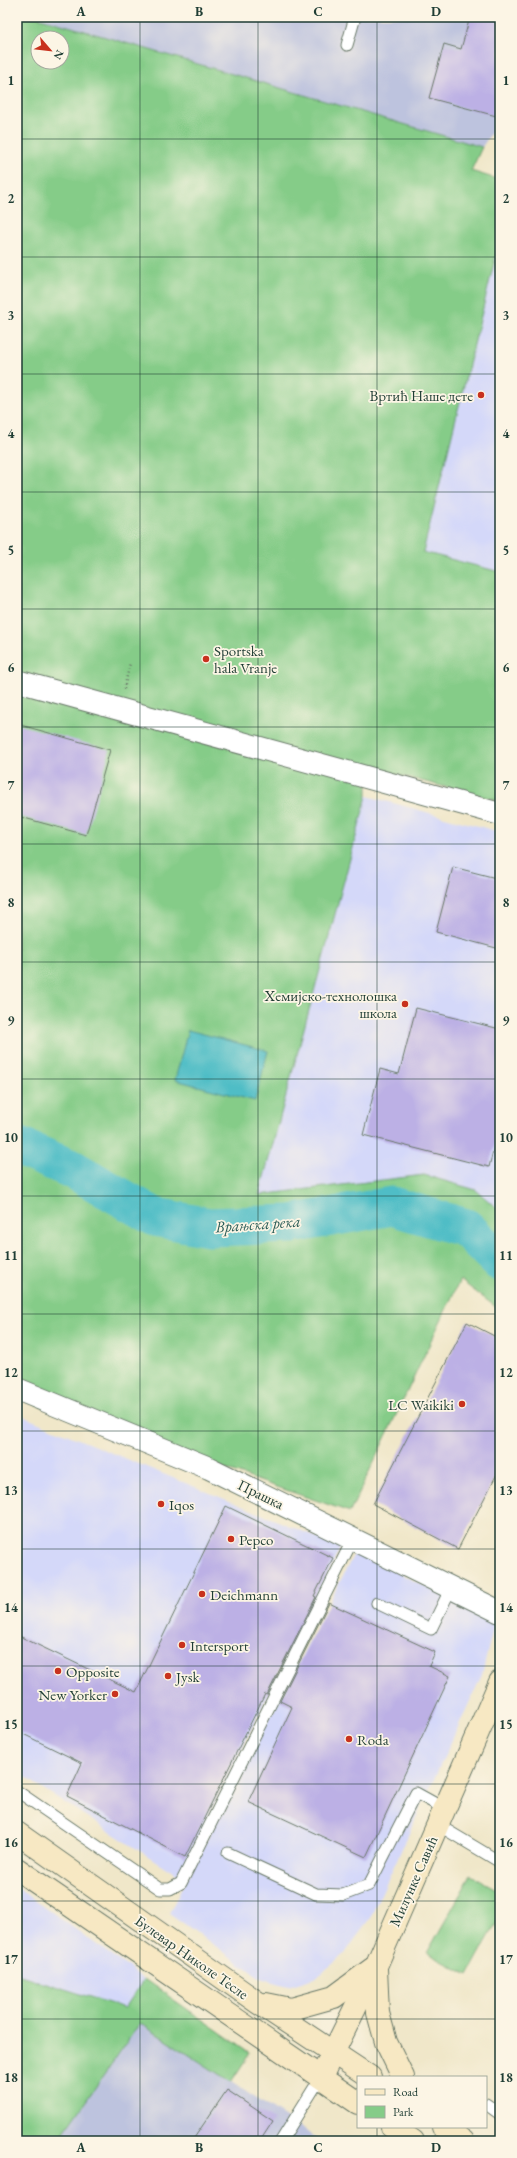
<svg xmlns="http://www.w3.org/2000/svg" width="517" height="2158" font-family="'EB Garamond',serif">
<rect width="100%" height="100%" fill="#fcf5e5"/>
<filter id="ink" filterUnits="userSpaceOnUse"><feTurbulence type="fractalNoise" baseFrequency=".025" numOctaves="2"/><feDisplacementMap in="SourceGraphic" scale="8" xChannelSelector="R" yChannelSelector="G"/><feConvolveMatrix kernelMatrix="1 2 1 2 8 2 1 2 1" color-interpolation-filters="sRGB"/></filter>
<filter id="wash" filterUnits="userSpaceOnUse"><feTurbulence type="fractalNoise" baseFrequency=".012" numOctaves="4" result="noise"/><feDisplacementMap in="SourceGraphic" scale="16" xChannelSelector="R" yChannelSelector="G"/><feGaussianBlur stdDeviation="0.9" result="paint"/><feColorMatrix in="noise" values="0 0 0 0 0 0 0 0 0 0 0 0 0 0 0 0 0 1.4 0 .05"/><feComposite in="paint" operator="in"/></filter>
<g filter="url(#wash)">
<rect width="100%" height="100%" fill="#f0e7c9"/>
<g fill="#d4d8f9">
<path d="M 500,239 L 500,572 L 423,552 Z"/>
<path d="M 367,796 L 500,832 L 500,1211 L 476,1190 L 424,1175 L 259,1195 Z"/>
<path d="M 17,1414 L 341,1547 L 179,1876 L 17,1772 Z"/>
<path d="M 355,1552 L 495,1620 L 482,1675 L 370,1918 L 344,1955 L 315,1978 L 288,1986 L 260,1978 L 169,1913 Z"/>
<path d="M 17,1887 L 144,1979 L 125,2008 L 17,1974 Z"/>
</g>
<g fill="#bdc3de">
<path d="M 37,17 L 500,17 L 500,120 L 482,147 Z"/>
<path d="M 140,2023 L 231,2082 L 321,2141 L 58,2141 Z"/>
</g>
<g fill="#85cc88" stroke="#52845e" fill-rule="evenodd">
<path d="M 17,17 L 37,17 L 482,147 L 471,171 L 500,180 L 500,239 L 423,552 L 500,572 L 500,801 L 367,767 L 367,796 L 259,1195 L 424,1175 L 476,1190 L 500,1211 L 500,1310 L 460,1280 L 350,1512 L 17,1398 ZM 38,38 L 62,38 L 62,62 L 38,62 Z"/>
<path d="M 471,1875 L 500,1891 L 500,1916 L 468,1975 L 427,1953 Z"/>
<path d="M 17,1974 L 125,2008 L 144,1979 L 250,2053 L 231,2082 L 140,2023 L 58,2141 L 17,2141 Z"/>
</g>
<path fill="#4fbdc6" stroke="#377d7d" d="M 188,1030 L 268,1051 L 255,1101 L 175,1080 Z"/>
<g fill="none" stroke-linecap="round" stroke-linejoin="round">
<path stroke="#4fbdc6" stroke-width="39" d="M 17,1146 L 74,1170 L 155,1217 L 209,1227 L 291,1224 L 392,1206 L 466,1228 L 500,1262"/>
</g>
<g id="blocks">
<g fill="#bcb0e5">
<path d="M 470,17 L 500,17 L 500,117 L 429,98 L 444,44 L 461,49 Z"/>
<path d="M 17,724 L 110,750 L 86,835 L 17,816 Z"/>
<path d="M 453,867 L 500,879 L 500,949 L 436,932 Z"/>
<path d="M 416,1008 L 500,1029 L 500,1123 L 489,1167 L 363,1135 L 380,1069 L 399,1074 Z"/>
<path d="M 467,1322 L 500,1339 L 500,1468 L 458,1549 L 373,1504 Z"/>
<path d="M 226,1506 L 333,1558 L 314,1596 L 316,1597 L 267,1695 L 265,1694 L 185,1857 L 67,1796 L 82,1763 L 17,1731 L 17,1635 L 136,1692 Z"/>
<path d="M 329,1603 L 435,1652 L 429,1666 L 450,1676 L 366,1857 L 248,1802 L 292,1707 L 280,1701 Z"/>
<path d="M 227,2090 L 273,2121 L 260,2141 L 192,2141 Z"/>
</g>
</g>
</g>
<g filter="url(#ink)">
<use href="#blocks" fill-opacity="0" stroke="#687868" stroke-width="1"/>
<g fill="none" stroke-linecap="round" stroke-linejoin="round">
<g stroke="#687868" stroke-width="13">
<g id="lane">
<path d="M 347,45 L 355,17"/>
<path d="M 377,1603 L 431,1629 L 451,1588"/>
<path d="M 17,1791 L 160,1889 L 170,1889 L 181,1883 L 353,1539"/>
<path d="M 438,1825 L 500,1862"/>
<path d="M 228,1853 L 316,1894 L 343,1895 L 369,1885 L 416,1793 L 445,1809"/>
<path d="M 486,2104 L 500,2114"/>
<path d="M 281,2141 L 321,2077"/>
</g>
</g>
<g stroke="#687868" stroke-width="24">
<g id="street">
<path d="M 17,681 L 500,814"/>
<path d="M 17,1389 L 209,1468 L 500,1612"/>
</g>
</g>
<g stroke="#687868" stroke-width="24">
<g id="secondary">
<path d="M 17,1833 L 257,2002 L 370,2077"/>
<path d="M 17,1869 L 358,2103"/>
<path d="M 376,1969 L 378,2013 L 386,2042 L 403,2077"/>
<path d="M 266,2004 L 291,2009 L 334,1997 L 372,1969"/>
<path d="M 321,2077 L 376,1966 L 500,1682"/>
<path d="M 392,2127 L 413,2141"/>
<path d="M 443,2127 L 463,2141"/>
</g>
</g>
<path stroke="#687868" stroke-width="2.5" stroke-dasharray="1 3" stroke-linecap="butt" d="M 124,689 L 130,663"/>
<use href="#lane" stroke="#fff" stroke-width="11"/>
<use href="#street" stroke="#fff" stroke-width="22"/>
<use href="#secondary" stroke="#f7e8c3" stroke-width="22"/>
</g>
</g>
<path fill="none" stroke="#1f3d34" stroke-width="1" stroke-opacity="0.55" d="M 140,17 L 140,2141M 258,17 L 258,2141M 377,17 L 377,2077M 17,139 L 500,139M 17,257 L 500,257M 17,374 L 500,374M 17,492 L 500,492M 17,609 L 500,609M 17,727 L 500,727M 17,844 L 500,844M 17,962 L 500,962M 17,1079 L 500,1079M 17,1196 L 500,1196M 17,1314 L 500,1314M 17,1431 L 500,1431M 17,1549 L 500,1549M 17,1666 L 500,1666M 17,1784 L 500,1784M 17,1901 L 500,1901M 17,2019 L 500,2019M 377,2127 L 377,2141"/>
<g fill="#c8321e" stroke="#fcf5e5" stroke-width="1.5">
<circle cx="481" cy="395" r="4"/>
<circle cx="206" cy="659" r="4"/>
<circle cx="405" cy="1004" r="4"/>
<circle cx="462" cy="1404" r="4"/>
<circle cx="161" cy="1504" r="4"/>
<circle cx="231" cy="1539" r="4"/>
<circle cx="202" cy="1594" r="4"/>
<circle cx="182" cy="1645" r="4"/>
<circle cx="58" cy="1671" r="4"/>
<circle cx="168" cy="1676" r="4"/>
<circle cx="115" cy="1694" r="4"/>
<circle cx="349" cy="1739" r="4"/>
</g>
<g text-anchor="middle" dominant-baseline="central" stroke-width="3.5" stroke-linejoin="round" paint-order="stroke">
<g font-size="15" fill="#1f3d34" stroke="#fcf5e5" text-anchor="start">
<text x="473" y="395" text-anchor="end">Вртић Наше дете</text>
<text x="214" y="650">Sportska<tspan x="214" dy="17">hala Vranje</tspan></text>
<text x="397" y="995" text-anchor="end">Хемијско-технолошка<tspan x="397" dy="17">школа</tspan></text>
<text x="454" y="1404" text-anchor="end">LC Waikiki</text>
<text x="169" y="1504">Iqos</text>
<text x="239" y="1539">Pepco</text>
<text x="210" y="1594">Deichmann</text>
<text x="190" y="1645">Intersport</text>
<text x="66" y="1671">Opposite</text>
<text x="176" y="1676">Jysk</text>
<text x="107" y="1694" text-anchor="end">New Yorker</text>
<text x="357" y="1739">Roda</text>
</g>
<g font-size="15" fill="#1f3d34" stroke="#fcf5e5">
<text transform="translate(261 1494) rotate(26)">Прашка</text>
<text transform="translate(413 1881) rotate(-66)">Милунке Савић</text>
<text transform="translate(192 1957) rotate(35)">Булевар Николе Тесле</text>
</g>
<g font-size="16" font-style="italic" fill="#2b5d58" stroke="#fcf5e5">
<text transform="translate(258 1224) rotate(-4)">Врањска река</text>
</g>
</g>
<rect width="517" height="2158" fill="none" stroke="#fcf5e5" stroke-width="44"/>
<rect x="357" y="2076" width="130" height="52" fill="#fcf5e5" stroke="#a4ab9e"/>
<rect x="365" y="2089" width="20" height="6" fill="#f7e8c3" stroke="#a4ab9e"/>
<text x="393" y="2096" font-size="12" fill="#1f3d34">Road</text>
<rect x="365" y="2106" width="20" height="12" fill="#85cc88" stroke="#a4ab9e"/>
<text x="393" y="2116" font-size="12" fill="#1f3d34">Park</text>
<g transform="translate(50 50) rotate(118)"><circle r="19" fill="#fcf5e5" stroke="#a4ab9e"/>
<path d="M0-3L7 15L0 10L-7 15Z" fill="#c8321e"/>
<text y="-6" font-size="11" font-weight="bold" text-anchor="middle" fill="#1f3d34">N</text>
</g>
<rect x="22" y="22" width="473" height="2114" fill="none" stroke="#1f3d34" stroke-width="1.5"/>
<g font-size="13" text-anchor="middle" font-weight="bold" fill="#1f3d34">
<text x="81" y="16">A</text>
<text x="199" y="16">B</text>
<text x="318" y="16">C</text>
<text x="436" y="16">D</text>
<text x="11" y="85">1</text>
<text x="506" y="85">1</text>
<text x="11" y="203">2</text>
<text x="506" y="203">2</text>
<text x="11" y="320">3</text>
<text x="506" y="320">3</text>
<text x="11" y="438">4</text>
<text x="506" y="438">4</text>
<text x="11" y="555">5</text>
<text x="506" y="555">5</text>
<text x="11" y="672">6</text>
<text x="506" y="672">6</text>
<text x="11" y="790">7</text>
<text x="506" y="790">7</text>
<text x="11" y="907">8</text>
<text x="506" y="907">8</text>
<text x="11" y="1025">9</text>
<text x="506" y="1025">9</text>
<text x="11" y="1142">10</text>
<text x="506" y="1142">10</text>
<text x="11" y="1260">11</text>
<text x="506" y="1260">11</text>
<text x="11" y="1377">12</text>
<text x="506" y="1377">12</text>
<text x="11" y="1495">13</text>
<text x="506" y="1495">13</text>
<text x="11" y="1612">14</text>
<text x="506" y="1612">14</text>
<text x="11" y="1729">15</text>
<text x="506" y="1729">15</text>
<text x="11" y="1847">16</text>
<text x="506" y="1847">16</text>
<text x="11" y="1964">17</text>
<text x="506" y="1964">17</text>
<text x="11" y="2082">18</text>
<text x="506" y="2082">18</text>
<text x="81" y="2152">A</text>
<text x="199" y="2152">B</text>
<text x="318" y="2152">C</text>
<text x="436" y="2152">D</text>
</g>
</svg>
